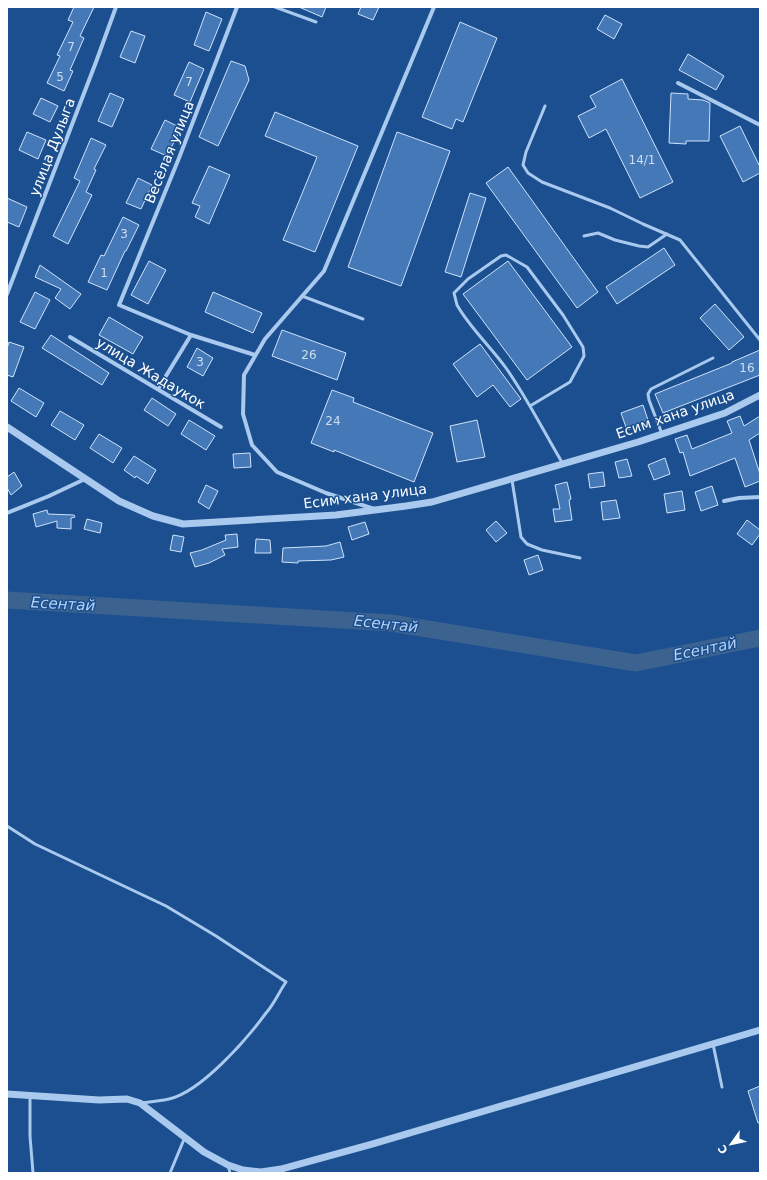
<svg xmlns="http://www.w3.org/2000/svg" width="767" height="1180" font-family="'DejaVu Sans',sans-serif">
<rect width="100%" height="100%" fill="#1b4f8f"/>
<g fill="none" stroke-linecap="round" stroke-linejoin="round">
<path stroke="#3c6290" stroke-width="17" d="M 7,600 L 391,623 L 636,663 L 760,638"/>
</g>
<g fill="#4478b7" stroke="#cfe3fa">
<path d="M 74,7 L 94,7 L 80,36 L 84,38 L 70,70 L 73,71 L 64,91 L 47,83 L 60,56 L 57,55 L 73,22 L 68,20 Z"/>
<path d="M 299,7 L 326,7 L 322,17 Z"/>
<path d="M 361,7 L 379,7 L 373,20 L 358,14 Z"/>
<path d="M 206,12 L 222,19 L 209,51 L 194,45 Z"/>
<path d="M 605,15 L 622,24 L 614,39 L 597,29 Z"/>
<path d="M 460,22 L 497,38 L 463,122 L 456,119 L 452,129 L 422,117 Z"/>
<path d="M 131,31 L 145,36 L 135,63 L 120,57 Z"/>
<path d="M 688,54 L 724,76 L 716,90 L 679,70 Z"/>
<path d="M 231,61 L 245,66 L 249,80 L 218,146 L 199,137 Z"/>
<path d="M 189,62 L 204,69 L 190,102 L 174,95 Z"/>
<path d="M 622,79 L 673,182 L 640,198 L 606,129 L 589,138 L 578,116 L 596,107 L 590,96 Z"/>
<path d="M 110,93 L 124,99 L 112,127 L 98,121 Z"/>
<path d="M 671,93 L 688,94 L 688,99 L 703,100 L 710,103 L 709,141 L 686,141 L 686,144 L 669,143 Z"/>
<path d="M 41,98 L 58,106 L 50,122 L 33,114 Z"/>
<path d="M 275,112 L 358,146 L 315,252 L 283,240 L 317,157 L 265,136 Z"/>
<path d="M 165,120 L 181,128 L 167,156 L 151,149 Z"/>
<path d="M 740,126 L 760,167 L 760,173 L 743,182 L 720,136 Z"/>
<path d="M 27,132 L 46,140 L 38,159 L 19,150 Z"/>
<path d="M 397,132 L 450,151 L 401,286 L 348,267 Z"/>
<path d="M 91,138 L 106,145 L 94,169 L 96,170 L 86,192 L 92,195 L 68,244 L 53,236 L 80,181 L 74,178 Z"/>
<path d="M 209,166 L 230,175 L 209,224 L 195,217 L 200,206 L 192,203 Z"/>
<path d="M 508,167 L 598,292 L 577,308 L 486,183 Z"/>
<path d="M 138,178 L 152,185 L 141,209 L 126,203 Z"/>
<path d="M 470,193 L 486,198 L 461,277 L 445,272 Z"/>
<path d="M 7,198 L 27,207 L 19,227 L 7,222 Z"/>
<path d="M 123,217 L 139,225 L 126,251 L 125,251 L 107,290 L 88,282 L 101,255 L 104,256 Z"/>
<path d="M 664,248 L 675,265 L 617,304 L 606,287 Z"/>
<path d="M 149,261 L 166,270 L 148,304 L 131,295 Z"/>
<path d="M 508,261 L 572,347 L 527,380 L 463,294 Z"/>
<path d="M 40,265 L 81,294 L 70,309 L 55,298 L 61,289 L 35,277 Z"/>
<path d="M 35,292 L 50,300 L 35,329 L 20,322 Z"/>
<path d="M 213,292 L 262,313 L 253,333 L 205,312 Z"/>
<path d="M 715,304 L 744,337 L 729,350 L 700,318 Z"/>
<path d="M 109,317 L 143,337 L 133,354 L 99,335 Z"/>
<path d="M 282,330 L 346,353 L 337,380 L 272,356 Z"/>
<path d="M 51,335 L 109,373 L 102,385 L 42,348 Z"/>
<path d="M 9,342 L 24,347 L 13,377 L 7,375 L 7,349 Z"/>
<path d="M 480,344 L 521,399 L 510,407 L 493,385 L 477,397 L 453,364 Z"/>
<path d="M 197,348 L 213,358 L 203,376 L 187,367 Z"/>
<path d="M 760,350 L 760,375 L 663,413 L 655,394 L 732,363 L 732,362 Z"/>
<path d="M 19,388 L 44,403 L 36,417 L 11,401 Z"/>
<path d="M 332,390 L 354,398 L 353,402 L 433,433 L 414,482 L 334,450 L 334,452 L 311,443 Z"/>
<path d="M 152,398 L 176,414 L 168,426 L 144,410 Z"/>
<path d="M 643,405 L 649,423 L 627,430 L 621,413 Z"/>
<path d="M 60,411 L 84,425 L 75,440 L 51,425 Z"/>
<path d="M 740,416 L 744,426 L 760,416 L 760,433 L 749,440 L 760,474 L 760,481 L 745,487 L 735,458 L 690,476 L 683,452 L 680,453 L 675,439 L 687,435 L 692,449 L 732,433 L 727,421 Z"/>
<path d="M 189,420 L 215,436 L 206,450 L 181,434 Z"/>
<path d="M 477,420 L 485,457 L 457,462 L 450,426 Z"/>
<path d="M 99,434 L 122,448 L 113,463 L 90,448 Z"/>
<path d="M 250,453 L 251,467 L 234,468 L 233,454 Z"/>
<path d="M 134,456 L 156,470 L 148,484 L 136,476 L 135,478 L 124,470 Z"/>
<path d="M 665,458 L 670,474 L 654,480 L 648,465 Z"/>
<path d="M 627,459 L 632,476 L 619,478 L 615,462 Z"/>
<path d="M 14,472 L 22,486 L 11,495 L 7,488 L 7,477 Z"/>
<path d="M 603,472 L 605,486 L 590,488 L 588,474 Z"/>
<path d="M 567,482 L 571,499 L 569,500 L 572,520 L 555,522 L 553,509 L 560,509 L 555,485 Z"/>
<path d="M 206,485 L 218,491 L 209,509 L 198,502 Z"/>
<path d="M 712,486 L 718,505 L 701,511 L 695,492 Z"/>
<path d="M 682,491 L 685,510 L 667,513 L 664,494 Z"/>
<path d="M 616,500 L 620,518 L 603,520 L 601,502 Z"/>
<path d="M 47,510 L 48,514 L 74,515 L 75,517 L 71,518 L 71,529 L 57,528 L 57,521 L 36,527 L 33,514 Z"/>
<path d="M 87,519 L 102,523 L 100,533 L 84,529 Z"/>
<path d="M 747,520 L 760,530 L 760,534 L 752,545 L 737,534 Z"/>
<path d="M 496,521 L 507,533 L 496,542 L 486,530 Z"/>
<path d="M 365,522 L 369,534 L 352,540 L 348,527 Z"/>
<path d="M 237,534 L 238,547 L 222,549 L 225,555 L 209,563 L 195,567 L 190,553 L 202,550 L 226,540 L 225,535 Z"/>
<path d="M 173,535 L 184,537 L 181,552 L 170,550 Z"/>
<path d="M 256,539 L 270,540 L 271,553 L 255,553 Z"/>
<path d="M 340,542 L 344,557 L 331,560 L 298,561 L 298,563 L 282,562 L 283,548 L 326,546 Z"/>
<path d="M 538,555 L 543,570 L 529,575 L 524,560 Z"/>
<path d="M 760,1086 L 760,1123 L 758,1123 L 748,1091 Z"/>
</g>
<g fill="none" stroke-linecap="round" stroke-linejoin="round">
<g stroke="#a9c9ee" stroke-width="3">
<path d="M 275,7 L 316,22"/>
<path d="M 545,106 L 526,152 L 523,165 L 528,173 L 542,182 L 610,208 L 643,224 L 680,240 L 760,340"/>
<path d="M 584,236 L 598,233 L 615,240 L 639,246 L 648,247 L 667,234"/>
<path d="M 302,296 L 363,319"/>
<path d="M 530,406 L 570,382 L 584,356 L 583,347 L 563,315 L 527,267 L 506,255 L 501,256 L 468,279 L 454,293 L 457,305 C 470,328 491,347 506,368 C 527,398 544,432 563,464"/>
<path d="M 662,434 L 649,400 L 648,394 L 651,389 L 713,358"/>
<path d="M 512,480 L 521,537 L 527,544 L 542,550 L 580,558"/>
<path d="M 7,826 L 35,844 L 166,906 L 216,936 L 286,982 C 279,992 274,1004 266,1013 C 247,1039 201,1092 169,1099 C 160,1101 150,1102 141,1103"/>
<path d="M 713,1044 L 722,1087"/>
<path d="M 30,1095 L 30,1136 L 33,1173"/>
<path d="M 228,1165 L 230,1173"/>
<path d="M 170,1173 L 185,1137"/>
</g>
<g stroke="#a9c9ee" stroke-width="4">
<path d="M 237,7 L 179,158 L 119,305 L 191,335 L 255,355"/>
<path d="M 678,83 L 760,125"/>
<path d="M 7,294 L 96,62 L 116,7"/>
<path d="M 70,337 L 221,427"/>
<path d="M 158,389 L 191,335"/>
<path d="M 724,501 L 739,498 L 760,497"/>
<path d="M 374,509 L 326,493 L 277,472 L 252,445 L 243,414 L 244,375 L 265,339 L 324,271 L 434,7"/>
<path d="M 7,513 L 49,496 L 85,479"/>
</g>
<g stroke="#a9c9ee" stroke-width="7">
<path d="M 7,427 L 119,501 L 153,516 L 183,524 L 336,515 L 406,506 L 432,502 L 638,442 L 725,413 L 760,395"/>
<path d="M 7,1094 L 99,1100 L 127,1099 L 140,1103 L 204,1152 L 228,1165 L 243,1170 L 261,1172 L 281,1169 L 372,1144 L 760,1030"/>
</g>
</g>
<g text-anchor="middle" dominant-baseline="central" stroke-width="3" stroke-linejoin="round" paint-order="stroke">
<g font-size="12" fill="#d0dded">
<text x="71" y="47">7</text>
<text x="60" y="77">5</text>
<text x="189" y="82">7</text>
<text x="642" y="160">14/1</text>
<text x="124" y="234">3</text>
<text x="104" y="273">1</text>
<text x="309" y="355">26</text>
<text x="200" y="362">3</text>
<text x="747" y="368">16</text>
<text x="333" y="421">24</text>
</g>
<g font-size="14" fill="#fff" stroke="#1b4f8f">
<text transform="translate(52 147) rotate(-69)">улица Дулыга</text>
<text transform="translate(169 152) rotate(-68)">Весёлая улица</text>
<text transform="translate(151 373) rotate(31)">улица Жадаукок</text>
<text transform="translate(675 414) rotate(-19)">Есим хана улица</text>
<text transform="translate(365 496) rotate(-7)">Есим хана улица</text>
</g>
<g font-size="15" font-style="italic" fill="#b5d3f5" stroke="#1b4f8f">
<text transform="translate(63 604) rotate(3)">Есентай</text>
<text transform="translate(386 624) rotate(6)">Есентай</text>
<text transform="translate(705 649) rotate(-12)">Есентай</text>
</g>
</g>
<rect width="767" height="1180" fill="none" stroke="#ffffff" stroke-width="16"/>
<g transform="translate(731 1144) rotate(237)" stroke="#1b4f8f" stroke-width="3" paint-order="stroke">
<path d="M0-3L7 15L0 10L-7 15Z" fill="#ffffff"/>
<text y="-6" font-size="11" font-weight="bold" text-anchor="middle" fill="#ffffff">С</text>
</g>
</svg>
